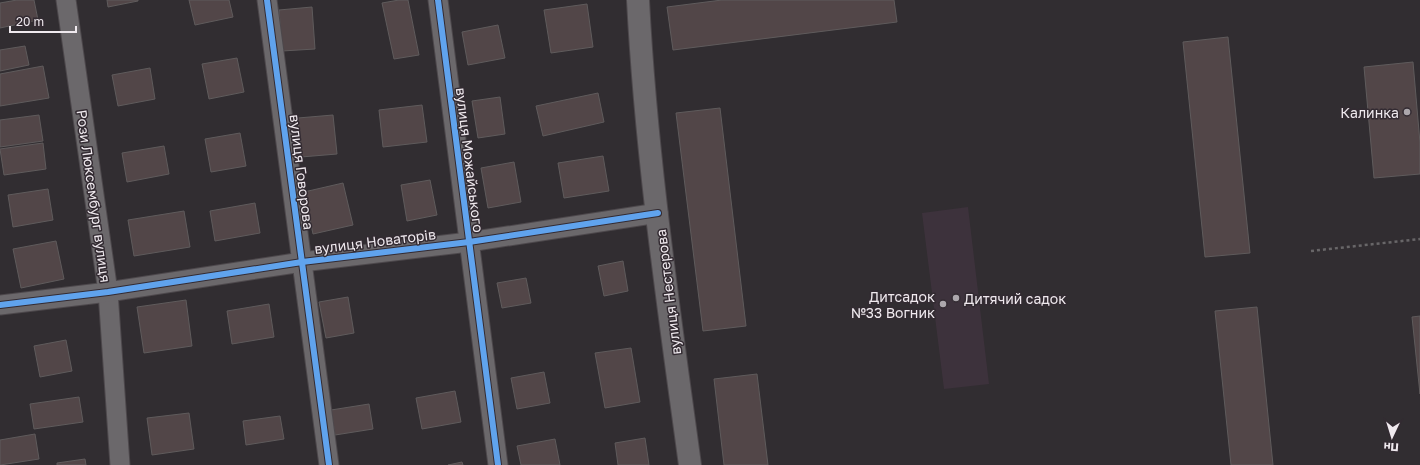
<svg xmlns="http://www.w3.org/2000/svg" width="1420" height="465" font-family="'Golos Text',sans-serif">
<rect width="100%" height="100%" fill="#312d31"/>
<path fill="#3d323c" d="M 968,207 L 989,384 L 944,389 L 922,213 Z"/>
<g fill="#524648" stroke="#5f5b5c">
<path d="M 17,0 L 34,0 L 38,20 L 0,28 L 0,3 Z"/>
<path d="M 107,0 L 138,0 L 138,1 L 108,7 Z"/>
<path d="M 189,0 L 229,0 L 233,17 L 195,25 Z"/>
<path d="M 399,0 L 408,0 L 419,55 L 394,59 L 382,3 Z"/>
<path d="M 722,0 L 894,0 L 897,22 L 673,50 L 667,7 Z"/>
<path d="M 587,4 L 593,47 L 551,53 L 544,10 Z"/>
<path d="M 312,7 L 315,49 L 282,51 L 279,10 Z"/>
<path d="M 498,25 L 505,58 L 468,65 L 462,32 Z"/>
<path d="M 1228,37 L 1250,253 L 1205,257 L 1183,42 Z"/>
<path d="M 25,46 L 29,65 L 0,71 L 0,50 Z"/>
<path d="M 237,58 L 244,92 L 209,99 L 202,64 Z"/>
<path d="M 1413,62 L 1420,143 L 1420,174 L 1374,178 L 1364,67 Z"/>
<path d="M 43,66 L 49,98 L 0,106 L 0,74 Z"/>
<path d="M 150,68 L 155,99 L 118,106 L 112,75 Z"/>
<path d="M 598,93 L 604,122 L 543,136 L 536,106 Z"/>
<path d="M 500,97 L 505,134 L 478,138 L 472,101 Z"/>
<path d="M 422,105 L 427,142 L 383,147 L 379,110 Z"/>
<path d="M 720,108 L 746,326 L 703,331 L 676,113 Z"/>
<path d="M 39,115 L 43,141 L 0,147 L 0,120 Z"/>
<path d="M 333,115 L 337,154 L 301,157 L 298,118 Z"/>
<path d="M 240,133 L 246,166 L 211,172 L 205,139 Z"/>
<path d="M 43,143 L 46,169 L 4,175 L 0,149 Z"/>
<path d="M 164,146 L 169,174 L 127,182 L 122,153 Z"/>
<path d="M 603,156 L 609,191 L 564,198 L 558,163 Z"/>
<path d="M 514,162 L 521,202 L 488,208 L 481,168 Z"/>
<path d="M 430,180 L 437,215 L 407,221 L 401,185 Z"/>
<path d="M 343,183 L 353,225 L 313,234 L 304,192 Z"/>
<path d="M 48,189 L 53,220 L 13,227 L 8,195 Z"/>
<path d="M 255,203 L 260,233 L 215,241 L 210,211 Z"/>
<path d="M 184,211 L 190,247 L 134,256 L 128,220 Z"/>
<path d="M 56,241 L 64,279 L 21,288 L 13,249 Z"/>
<path d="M 623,261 L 628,291 L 604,296 L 598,266 Z"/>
<path d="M 526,278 L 531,303 L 502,308 L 497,283 Z"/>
<path d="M 348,297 L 354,333 L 326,338 L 319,302 Z"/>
<path d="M 186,300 L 192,346 L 144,353 L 137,307 Z"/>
<path d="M 269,304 L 274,337 L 232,344 L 227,311 Z"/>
<path d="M 1257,307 L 1273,465 L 1231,465 L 1215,311 Z"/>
<path d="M 1420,316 L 1420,394 L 1412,317 Z"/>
<path d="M 66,340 L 72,371 L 40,377 L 34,346 Z"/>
<path d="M 631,348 L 640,402 L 605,408 L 595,353 Z"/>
<path d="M 544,372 L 550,403 L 517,409 L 511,378 Z"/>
<path d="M 757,374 L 768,465 L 724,465 L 714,379 Z"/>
<path d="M 455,391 L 461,422 L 422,429 L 416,398 Z"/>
<path d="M 79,397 L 83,422 L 34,429 L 30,404 Z"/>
<path d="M 369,404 L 373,429 L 335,435 L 331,410 Z"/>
<path d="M 189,413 L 194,449 L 152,455 L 147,418 Z"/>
<path d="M 280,416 L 284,439 L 246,445 L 243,421 Z"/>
<path d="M 35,434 L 39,459 L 0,465 L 0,440 Z"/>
<path d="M 645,438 L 649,465 L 618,465 L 615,443 Z"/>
<path d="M 555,439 L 560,465 L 521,465 L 517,446 Z"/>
<path d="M 85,459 L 86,465 L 57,465 L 57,463 Z"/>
<path d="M 462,462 L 463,465 L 448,465 Z"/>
</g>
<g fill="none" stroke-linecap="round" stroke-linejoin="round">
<g stroke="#4d484c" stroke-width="21">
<g id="minor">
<path d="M 66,0 L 108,292 L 120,465"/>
<path d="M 267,0 L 329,465"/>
<path d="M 438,0 L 498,465"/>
<path d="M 0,305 L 108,292 L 302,262 L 469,242 L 658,213"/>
</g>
</g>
<g stroke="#4d484c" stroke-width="24">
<path id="tertiary" d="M 638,0 C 646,156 669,311 690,465"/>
</g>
<path stroke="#686668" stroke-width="2.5" stroke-dasharray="3 3" stroke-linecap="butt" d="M 1311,251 L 1420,239"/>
<use href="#minor" stroke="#6b686b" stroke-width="19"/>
<use href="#tertiary" stroke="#6b686b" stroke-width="22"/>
<g stroke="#332b32" stroke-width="8">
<g id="cycleway">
<path d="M 267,0 L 329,465"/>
<path d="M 438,0 L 498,465"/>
<path d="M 0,305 L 108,292 L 302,262 L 469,242 L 658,213"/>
</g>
</g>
<use href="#cycleway" stroke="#60a3ed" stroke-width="6"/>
</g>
<g fill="#aca7ac" stroke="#332b32" stroke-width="1.5">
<circle cx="1407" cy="112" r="4"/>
<circle cx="956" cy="298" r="4"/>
<circle cx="943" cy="304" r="4"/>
</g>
<g text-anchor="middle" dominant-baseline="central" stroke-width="3" stroke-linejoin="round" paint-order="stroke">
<g font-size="14" fill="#efe9ee" stroke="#332b32" text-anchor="end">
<text x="1399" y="112">Калинка</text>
<text x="935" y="296">Дитсадок<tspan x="935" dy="16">№33 Вогник</tspan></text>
<text x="964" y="298" text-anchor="start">Дитячий садок</text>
</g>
<g font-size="14" fill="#efe9ee" stroke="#332b32">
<text transform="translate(470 160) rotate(83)">вулиця Можайського</text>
<text transform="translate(302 172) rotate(83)">вулиця Говорова</text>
<text transform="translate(94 196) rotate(82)">Рози Люксембург вулиця</text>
<text transform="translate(375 241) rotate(-7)">вулиця Новаторів</text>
<text transform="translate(668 292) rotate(-97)">вулиця Нестерова</text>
</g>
</g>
<g transform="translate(1392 437) rotate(184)" stroke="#332b32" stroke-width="3" paint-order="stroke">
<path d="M0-3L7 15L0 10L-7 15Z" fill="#efe9ee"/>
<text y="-6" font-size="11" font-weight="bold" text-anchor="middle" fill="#efe9ee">Пн</text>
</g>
<path d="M10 26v6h66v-6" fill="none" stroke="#efe9ee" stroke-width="2"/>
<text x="16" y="26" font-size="12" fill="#efe9ee" stroke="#332b32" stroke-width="3" paint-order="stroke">20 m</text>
</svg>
